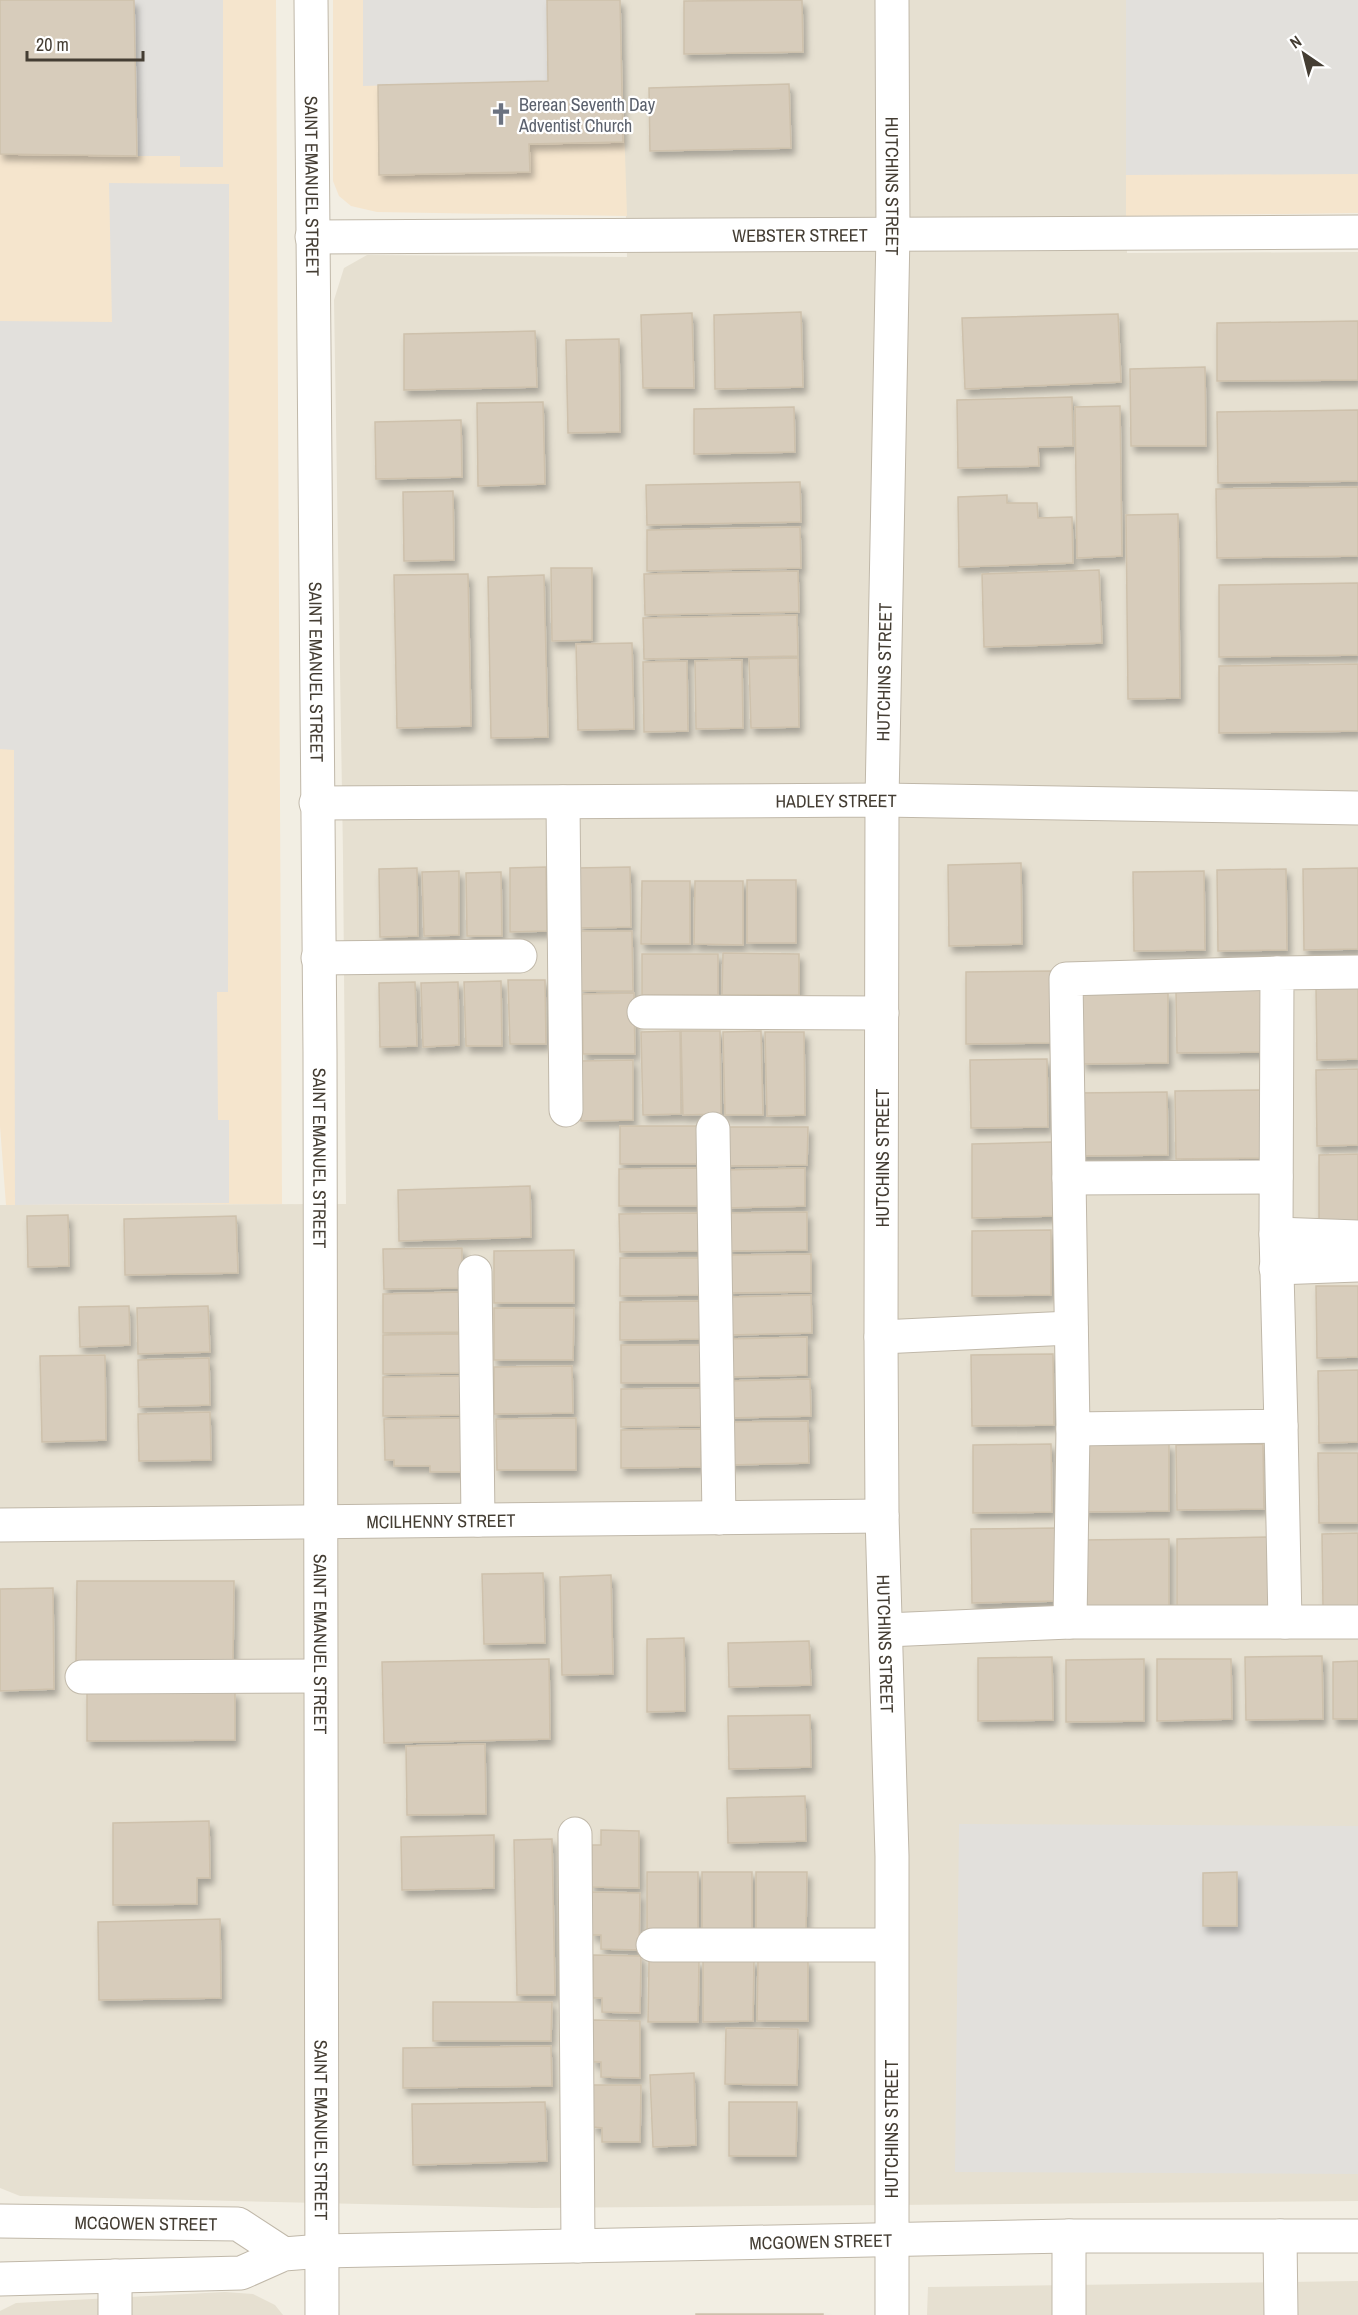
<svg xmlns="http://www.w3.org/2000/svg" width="1358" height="2315" font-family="'Archivo Narrow',sans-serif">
<defs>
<filter id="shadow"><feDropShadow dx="3.5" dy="6" stdDeviation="3" flood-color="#0004"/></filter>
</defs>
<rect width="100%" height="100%" fill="#f2eee3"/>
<g fill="#e6e0d1">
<path d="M 620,0 L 1126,0 L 1127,253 L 1358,252 L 1358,2201 L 533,2208 L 20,2196 L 0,2188 L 0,1205 L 346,1204 L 343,855 L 334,300 L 344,268 L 367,255 L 627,257 Z"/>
<path d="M 1358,2281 L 1358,2315 L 927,2315 L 928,2287 Z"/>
<path d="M 225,2292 L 253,2294 L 275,2305 L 283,2315 L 0,2315 L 0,2311 L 16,2303 Z"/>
</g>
<g fill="#f5e5cd">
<path d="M 0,0 L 276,0 L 282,1204 L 6,1205 L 0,1126 Z"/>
<path d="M 333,0 L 620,0 L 627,216 L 377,212 L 351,206 L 339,196 L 333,181 Z"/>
<path d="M 1126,0 L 1358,0 L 1358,213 L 1126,216 Z"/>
</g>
<g fill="#e2e0dc">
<path d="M 134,0 L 223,0 L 223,167 L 180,167 L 180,156 L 137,156 Z"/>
<path d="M 363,0 L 547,0 L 548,81 L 363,86 Z"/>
<path d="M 1126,0 L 1358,0 L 1358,174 L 1126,175 Z"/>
<path d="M 109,183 L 229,184 L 228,992 L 217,992 L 218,1120 L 229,1120 L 229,1203 L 15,1205 L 14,750 L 0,749 L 0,321 L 112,322 Z"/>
<path d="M 959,1824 L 1358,1826 L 1358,2174 L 955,2172 Z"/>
</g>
<g fill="#d7ccbb" stroke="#cec1ac" stroke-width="1.5" filter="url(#shadow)">
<path d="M 0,0 L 134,0 L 137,156 L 0,154 Z"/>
<path d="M 547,0 L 620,0 L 623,142 L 529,144 L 530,172 L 379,175 L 378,85 L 548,81 Z"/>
<path d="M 802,0 L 803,52 L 684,54 L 684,1 Z"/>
<path d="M 789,84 L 791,148 L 650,151 L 649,88 Z"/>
<path d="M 801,312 L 803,387 L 715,389 L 714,315 Z"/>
<path d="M 692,313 L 694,388 L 643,388 L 641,315 Z"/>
<path d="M 1118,314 L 1121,382 L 965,389 L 962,318 Z"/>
<path d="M 1358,321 L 1358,380 L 1217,381 L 1217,323 Z"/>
<path d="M 535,331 L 537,387 L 404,390 L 404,334 Z"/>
<path d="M 619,339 L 620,432 L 568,433 L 566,340 Z"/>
<path d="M 1205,367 L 1206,446 L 1131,446 L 1130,369 Z"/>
<path d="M 1072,397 L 1073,446 L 1038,447 L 1039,466 L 958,468 L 957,400 Z"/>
<path d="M 543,402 L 545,484 L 478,486 L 477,403 Z"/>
<path d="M 1120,406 L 1122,556 L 1077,558 L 1075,407 Z"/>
<path d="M 794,407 L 795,452 L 694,454 L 694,409 Z"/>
<path d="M 1358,410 L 1358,481 L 1218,483 L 1217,412 Z"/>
<path d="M 461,420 L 462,477 L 376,479 L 375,422 Z"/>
<path d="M 800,482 L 801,522 L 647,525 L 646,485 Z"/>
<path d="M 1358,487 L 1358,556 L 1217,558 L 1216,489 Z"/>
<path d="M 453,491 L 454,560 L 404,561 L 403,492 Z"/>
<path d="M 1007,495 L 1007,503 L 1037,503 L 1038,518 L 1072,517 L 1073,563 L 959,567 L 958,497 Z"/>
<path d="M 1178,514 L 1180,698 L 1128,699 L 1126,515 Z"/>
<path d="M 800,527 L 801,568 L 647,571 L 647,530 Z"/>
<path d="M 551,568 L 592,568 L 592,640 L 552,641 Z"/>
<path d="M 1099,570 L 1102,643 L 984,647 L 982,574 Z"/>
<path d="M 798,571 L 799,612 L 645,615 L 644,574 Z"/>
<path d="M 468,574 L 471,726 L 397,728 L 394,575 Z"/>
<path d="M 544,575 L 548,737 L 491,738 L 488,577 Z"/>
<path d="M 1358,583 L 1358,655 L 1219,657 L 1219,585 Z"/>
<path d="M 797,615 L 798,656 L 644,659 L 643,618 Z"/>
<path d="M 632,643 L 634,729 L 578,730 L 576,644 Z"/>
<path d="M 798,658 L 799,727 L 751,728 L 749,659 Z"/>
<path d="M 742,660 L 743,728 L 696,729 L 695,661 Z"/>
<path d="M 687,661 L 688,731 L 644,732 L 643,662 Z"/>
<path d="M 1358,664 L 1358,731 L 1219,733 L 1219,666 Z"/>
<path d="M 1021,863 L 1022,944 L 949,946 L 948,865 Z"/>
<path d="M 546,867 L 547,931 L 510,932 L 510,868 Z"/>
<path d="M 630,867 L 631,927 L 579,928 L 578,868 Z"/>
<path d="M 417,868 L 418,936 L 380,937 L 379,869 Z"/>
<path d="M 1358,868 L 1358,949 L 1304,950 L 1303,869 Z"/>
<path d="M 1286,869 L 1287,950 L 1218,951 L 1217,870 Z"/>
<path d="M 459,871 L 459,935 L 424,936 L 422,872 Z"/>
<path d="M 1204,871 L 1205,950 L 1134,951 L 1133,872 Z"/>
<path d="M 501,872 L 502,936 L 467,936 L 466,873 Z"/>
<rect x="747" y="880" width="49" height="63"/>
<path d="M 642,881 L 690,881 L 690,944 L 641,944 Z"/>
<path d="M 695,881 L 743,881 L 743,945 L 694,944 Z"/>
<path d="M 580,931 L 632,931 L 633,991 L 580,991 Z"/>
<path d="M 723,953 L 799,954 L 799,995 L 722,995 Z"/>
<rect x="642" y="954" width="76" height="41"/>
<path d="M 1052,971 L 1052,1043 L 966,1044 L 966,972 Z"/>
<path d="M 508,980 L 545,980 L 546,1044 L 510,1044 Z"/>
<path d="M 501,981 L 502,1046 L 466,1046 L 464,982 Z"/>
<path d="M 415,982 L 417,1046 L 380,1047 L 379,983 Z"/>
<path d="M 458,982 L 459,1045 L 423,1047 L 421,983 Z"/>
<path d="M 1358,986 L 1358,1059 L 1317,1060 L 1316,987 Z"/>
<path d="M 1264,989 L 1264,1052 L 1177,1053 L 1176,991 Z"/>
<path d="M 634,993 L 635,1054 L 583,1054 L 582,994 Z"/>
<path d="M 1168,993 L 1168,1063 L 1083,1064 L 1082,995 Z"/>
<path d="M 680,1031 L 681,1114 L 643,1115 L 641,1032 Z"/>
<path d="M 681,1031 L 720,1031 L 721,1114 L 683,1115 Z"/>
<path d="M 761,1031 L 763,1115 L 725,1115 L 723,1032 Z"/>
<path d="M 765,1032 L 804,1032 L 805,1115 L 767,1116 Z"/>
<path d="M 1047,1059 L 1048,1127 L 971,1128 L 970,1060 Z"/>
<path d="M 633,1060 L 633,1120 L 581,1121 L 580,1061 Z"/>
<path d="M 1358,1069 L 1358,1145 L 1317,1146 L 1316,1070 Z"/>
<path d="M 1261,1090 L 1262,1158 L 1176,1159 L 1175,1091 Z"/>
<path d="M 1167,1092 L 1168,1155 L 1078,1156 L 1078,1093 Z"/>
<rect x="620" y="1126" width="80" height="38"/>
<path d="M 724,1127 L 808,1127 L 807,1165 L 724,1166 Z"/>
<path d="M 1052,1142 L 1053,1216 L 972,1218 L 972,1144 Z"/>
<path d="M 1358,1154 L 1358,1223 L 1319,1224 L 1319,1155 Z"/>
<path d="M 699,1168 L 699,1206 L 619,1206 L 619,1169 Z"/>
<path d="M 805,1168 L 805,1206 L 726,1208 L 725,1170 Z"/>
<path d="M 530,1186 L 531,1237 L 399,1241 L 398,1190 Z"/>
<path d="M 807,1212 L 807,1250 L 727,1251 L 726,1213 Z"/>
<path d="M 699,1213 L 700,1251 L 620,1252 L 619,1214 Z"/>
<path d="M 68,1215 L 69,1266 L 28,1267 L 27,1216 Z"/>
<path d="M 236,1216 L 238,1273 L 125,1275 L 124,1219 Z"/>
<path d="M 1051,1230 L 1051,1295 L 972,1296 L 972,1231 Z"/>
<path d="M 462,1248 L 462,1288 L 384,1289 L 383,1249 Z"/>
<path d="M 574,1250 L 574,1303 L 494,1303 L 494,1251 Z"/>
<path d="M 811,1254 L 811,1292 L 728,1293 L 727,1255 Z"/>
<path d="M 620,1258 L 701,1258 L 700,1295 L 620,1296 Z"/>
<path d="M 1316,1286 L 1358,1286 L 1358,1357 L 1317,1358 Z"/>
<path d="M 462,1292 L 462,1332 L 383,1333 L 383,1294 Z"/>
<path d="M 811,1295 L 812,1333 L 729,1335 L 728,1297 Z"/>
<path d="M 701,1301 L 701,1339 L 620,1340 L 620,1302 Z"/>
<path d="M 129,1306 L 130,1345 L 80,1347 L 79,1307 Z"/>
<path d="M 208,1306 L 210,1352 L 138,1354 L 137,1308 Z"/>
<path d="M 494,1308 L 574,1308 L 573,1360 L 494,1360 Z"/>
<path d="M 461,1334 L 462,1373 L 383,1374 L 383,1335 Z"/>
<path d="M 807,1337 L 807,1375 L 727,1377 L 726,1339 Z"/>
<rect x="621" y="1345" width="80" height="38"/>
<path d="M 1053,1354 L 1054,1425 L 972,1426 L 971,1355 Z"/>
<path d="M 105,1355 L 106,1440 L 42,1442 L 40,1356 Z"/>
<path d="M 209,1358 L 210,1405 L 139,1407 L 138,1360 Z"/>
<path d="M 572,1366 L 573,1413 L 494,1414 L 494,1367 Z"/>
<path d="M 1358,1370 L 1358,1442 L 1319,1443 L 1318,1371 Z"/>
<path d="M 462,1376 L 462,1415 L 383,1416 L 383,1377 Z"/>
<path d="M 810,1379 L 811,1416 L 727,1418 L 727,1381 Z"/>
<path d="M 701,1388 L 701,1426 L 621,1427 L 621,1389 Z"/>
<path d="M 210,1412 L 211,1460 L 139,1461 L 138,1414 Z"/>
<path d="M 465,1418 L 465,1472 L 430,1472 L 430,1466 L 394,1466 L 394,1460 L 385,1460 L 384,1419 Z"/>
<path d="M 576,1418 L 576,1470 L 497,1470 L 496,1419 Z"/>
<path d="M 808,1421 L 809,1463 L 729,1465 L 729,1422 Z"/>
<path d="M 701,1429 L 701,1467 L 621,1468 L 621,1430 Z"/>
<path d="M 1051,1444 L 1052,1512 L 973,1513 L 973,1445 Z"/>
<path d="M 1169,1444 L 1169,1511 L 1083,1512 L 1082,1445 Z"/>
<path d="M 1263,1444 L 1264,1509 L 1177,1510 L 1176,1445 Z"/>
<path d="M 1318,1453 L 1358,1453 L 1358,1523 L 1319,1523 Z"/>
<path d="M 1058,1528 L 1059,1601 L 972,1603 L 971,1529 Z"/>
<path d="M 1358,1533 L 1358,1606 L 1323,1607 L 1322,1534 Z"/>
<path d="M 1267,1537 L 1268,1606 L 1177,1608 L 1177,1539 Z"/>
<path d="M 1169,1539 L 1169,1608 L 1083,1609 L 1083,1540 Z"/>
<path d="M 543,1573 L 545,1643 L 484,1644 L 482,1574 Z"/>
<path d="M 611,1575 L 613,1674 L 562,1675 L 560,1577 Z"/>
<path d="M 77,1581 L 234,1581 L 233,1662 L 76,1662 Z"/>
<path d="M 53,1588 L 54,1689 L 0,1691 L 0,1589 Z"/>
<path d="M 684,1638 L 685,1711 L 647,1712 L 647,1639 Z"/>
<path d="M 809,1641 L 811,1685 L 729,1687 L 728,1643 Z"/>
<path d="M 1322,1656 L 1323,1719 L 1246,1720 L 1245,1657 Z"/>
<path d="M 1052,1657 L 1053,1720 L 978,1721 L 978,1658 Z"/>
<path d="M 549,1659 L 550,1739 L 384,1743 L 382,1662 Z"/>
<path d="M 1144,1659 L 1144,1721 L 1066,1722 L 1066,1660 Z"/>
<path d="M 1157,1659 L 1231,1659 L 1232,1719 L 1157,1721 Z"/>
<path d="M 1358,1661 L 1358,1719 L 1333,1719 L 1333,1662 Z"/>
<path d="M 235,1692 L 235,1740 L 87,1741 L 87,1693 Z"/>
<path d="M 810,1715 L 811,1767 L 729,1769 L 728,1716 Z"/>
<path d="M 485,1744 L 486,1814 L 407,1815 L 406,1746 Z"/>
<path d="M 805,1796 L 806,1841 L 728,1843 L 727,1798 Z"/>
<path d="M 209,1821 L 210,1878 L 197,1878 L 197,1904 L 113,1905 L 113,1823 Z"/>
<path d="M 601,1830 L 639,1831 L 639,1888 L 591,1887 L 592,1845 L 601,1845 Z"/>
<path d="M 494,1835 L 494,1888 L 402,1890 L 401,1837 Z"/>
<path d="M 552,1839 L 555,1995 L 517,1995 L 514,1840 Z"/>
<rect x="647" y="1872" width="51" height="61"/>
<rect x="702" y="1872" width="50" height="60"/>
<path d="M 756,1872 L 807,1872 L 806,1933 L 756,1932 Z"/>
<path d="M 1237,1872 L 1237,1926 L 1203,1926 L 1203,1873 Z"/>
<path d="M 592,1892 L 640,1893 L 639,1950 L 601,1949 L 601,1935 L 592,1935 Z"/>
<path d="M 220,1919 L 221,1998 L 99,2000 L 98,1922 Z"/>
<path d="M 593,1955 L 641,1956 L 640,2013 L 602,2012 L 602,1998 L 593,1998 Z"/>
<path d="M 754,1960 L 753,2021 L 703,2022 L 703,1961 Z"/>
<path d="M 758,1960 L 808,1960 L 808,2021 L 757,2021 Z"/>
<path d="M 649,1961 L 699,1961 L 698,2022 L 648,2022 Z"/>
<path d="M 433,2002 L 552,2002 L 551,2041 L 433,2041 Z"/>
<path d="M 593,2020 L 640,2021 L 640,2078 L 601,2077 L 601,2062 L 593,2062 Z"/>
<path d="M 726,2028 L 798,2029 L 797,2085 L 725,2084 Z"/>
<path d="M 551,2046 L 552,2086 L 403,2088 L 403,2048 Z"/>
<path d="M 694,2073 L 696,2145 L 653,2147 L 650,2075 Z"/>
<path d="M 593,2085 L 641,2085 L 640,2142 L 602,2142 L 602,2128 L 593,2127 Z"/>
<path d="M 545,2102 L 547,2161 L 413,2165 L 412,2104 Z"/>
<path d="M 729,2102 L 797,2102 L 796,2156 L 729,2156 Z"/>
<rect x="696" y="2314" width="127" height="1"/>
</g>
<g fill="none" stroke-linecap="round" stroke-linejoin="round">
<g stroke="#c0b8a9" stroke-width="35">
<g id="minor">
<path id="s1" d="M 311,0 L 320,1052 L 322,2315"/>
<path id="s2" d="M 892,0 L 893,233 L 882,800 L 881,1337 L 882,1516 L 892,1856 L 892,2315"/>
<path id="s3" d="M 312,237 L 1358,232"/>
<path d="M 563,802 L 566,1110"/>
<path id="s4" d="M 316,803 L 882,800 L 1358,808"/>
<path d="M 318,958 L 520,956"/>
<path d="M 644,1012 L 882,1013"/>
<path d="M 713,1129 L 719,1518"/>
<path d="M 1276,1177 L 1069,1178 L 1066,979 L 1277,973"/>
<path d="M 1069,1178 L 1073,1429 L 1281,1426 L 1276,1234 L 1277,973 L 1358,972"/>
<path d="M 1276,1234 L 1358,1237"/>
<path d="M 1276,1268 L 1358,1265"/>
<path d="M 475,1272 L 478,1520"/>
<path d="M 881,1337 L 1071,1328"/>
<path id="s5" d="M 0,1525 L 882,1516"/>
<path d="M 1070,1622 L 1073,1429"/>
<path d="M 1285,1622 L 1358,1622"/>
<path d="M 886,1630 L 1070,1622 L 1285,1622 L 1281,1426"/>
<path d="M 82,1677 L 320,1676"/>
<path d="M 575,1834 L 578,2246"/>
<path d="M 653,1945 L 891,1945"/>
<path id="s6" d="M 0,2221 L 238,2224 L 284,2254"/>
<path d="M 1069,2236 L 1069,2315"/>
<path d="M 1280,2236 L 1281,2315"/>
<path id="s7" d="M 0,2279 L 241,2273 L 284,2254 L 322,2251 L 1069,2236 L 1358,2236"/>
<path d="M 115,2315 L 115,2276"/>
</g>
</g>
<use href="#minor" stroke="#fff" stroke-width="33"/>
</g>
<defs>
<g id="church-bare" transform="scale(1.8)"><path d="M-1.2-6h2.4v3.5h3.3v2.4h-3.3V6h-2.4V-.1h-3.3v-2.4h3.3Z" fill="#6b7280" stroke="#fff" stroke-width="2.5" paint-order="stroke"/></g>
</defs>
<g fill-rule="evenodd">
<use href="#church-bare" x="501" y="114"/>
</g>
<g text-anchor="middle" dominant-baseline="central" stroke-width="4.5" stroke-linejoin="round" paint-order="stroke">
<g font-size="18" fill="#5b616d" stroke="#fff" text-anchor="start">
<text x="519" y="104">Berean Seventh Day<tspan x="519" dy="21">Adventist Church</tspan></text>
</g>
<g font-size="18" fill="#443d33" stroke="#fff">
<text stroke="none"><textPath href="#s1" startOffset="186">SAINT EMANUEL STREET</textPath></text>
<text stroke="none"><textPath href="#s2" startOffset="186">HUTCHINS STREET</textPath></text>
<text stroke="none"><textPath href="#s3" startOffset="488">WEBSTER STREET</textPath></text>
<text stroke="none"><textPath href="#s1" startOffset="672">SAINT EMANUEL STREET</textPath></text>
<text transform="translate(884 672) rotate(-89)">HUTCHINS STREET</text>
<text stroke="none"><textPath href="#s4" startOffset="520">HADLEY STREET</textPath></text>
<text stroke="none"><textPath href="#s1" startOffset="1158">SAINT EMANUEL STREET</textPath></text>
<text transform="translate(882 1158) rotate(-90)">HUTCHINS STREET</text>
<text stroke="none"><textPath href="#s5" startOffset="441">MCILHENNY STREET</textPath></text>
<text stroke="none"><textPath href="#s1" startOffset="1644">SAINT EMANUEL STREET</textPath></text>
<text stroke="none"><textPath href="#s2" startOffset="1644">HUTCHINS STREET</textPath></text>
<text stroke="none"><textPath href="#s1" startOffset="2130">SAINT EMANUEL STREET</textPath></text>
<text transform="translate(891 2129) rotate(-90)">HUTCHINS STREET</text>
<text stroke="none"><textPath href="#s6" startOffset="146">MCGOWEN STREET</textPath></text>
<text stroke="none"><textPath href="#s7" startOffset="825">MCGOWEN STREET</textPath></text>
</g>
</g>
<g transform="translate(1304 54) rotate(325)" stroke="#ffffff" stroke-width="4.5" paint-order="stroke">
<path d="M0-4.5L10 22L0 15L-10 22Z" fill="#443d33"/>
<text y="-9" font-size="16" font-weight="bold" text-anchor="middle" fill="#443d33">N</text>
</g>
<path d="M27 51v9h116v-9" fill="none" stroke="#443d33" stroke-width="3"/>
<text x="36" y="51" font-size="18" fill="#443d33" stroke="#ffffff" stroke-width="4.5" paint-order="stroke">20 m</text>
</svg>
